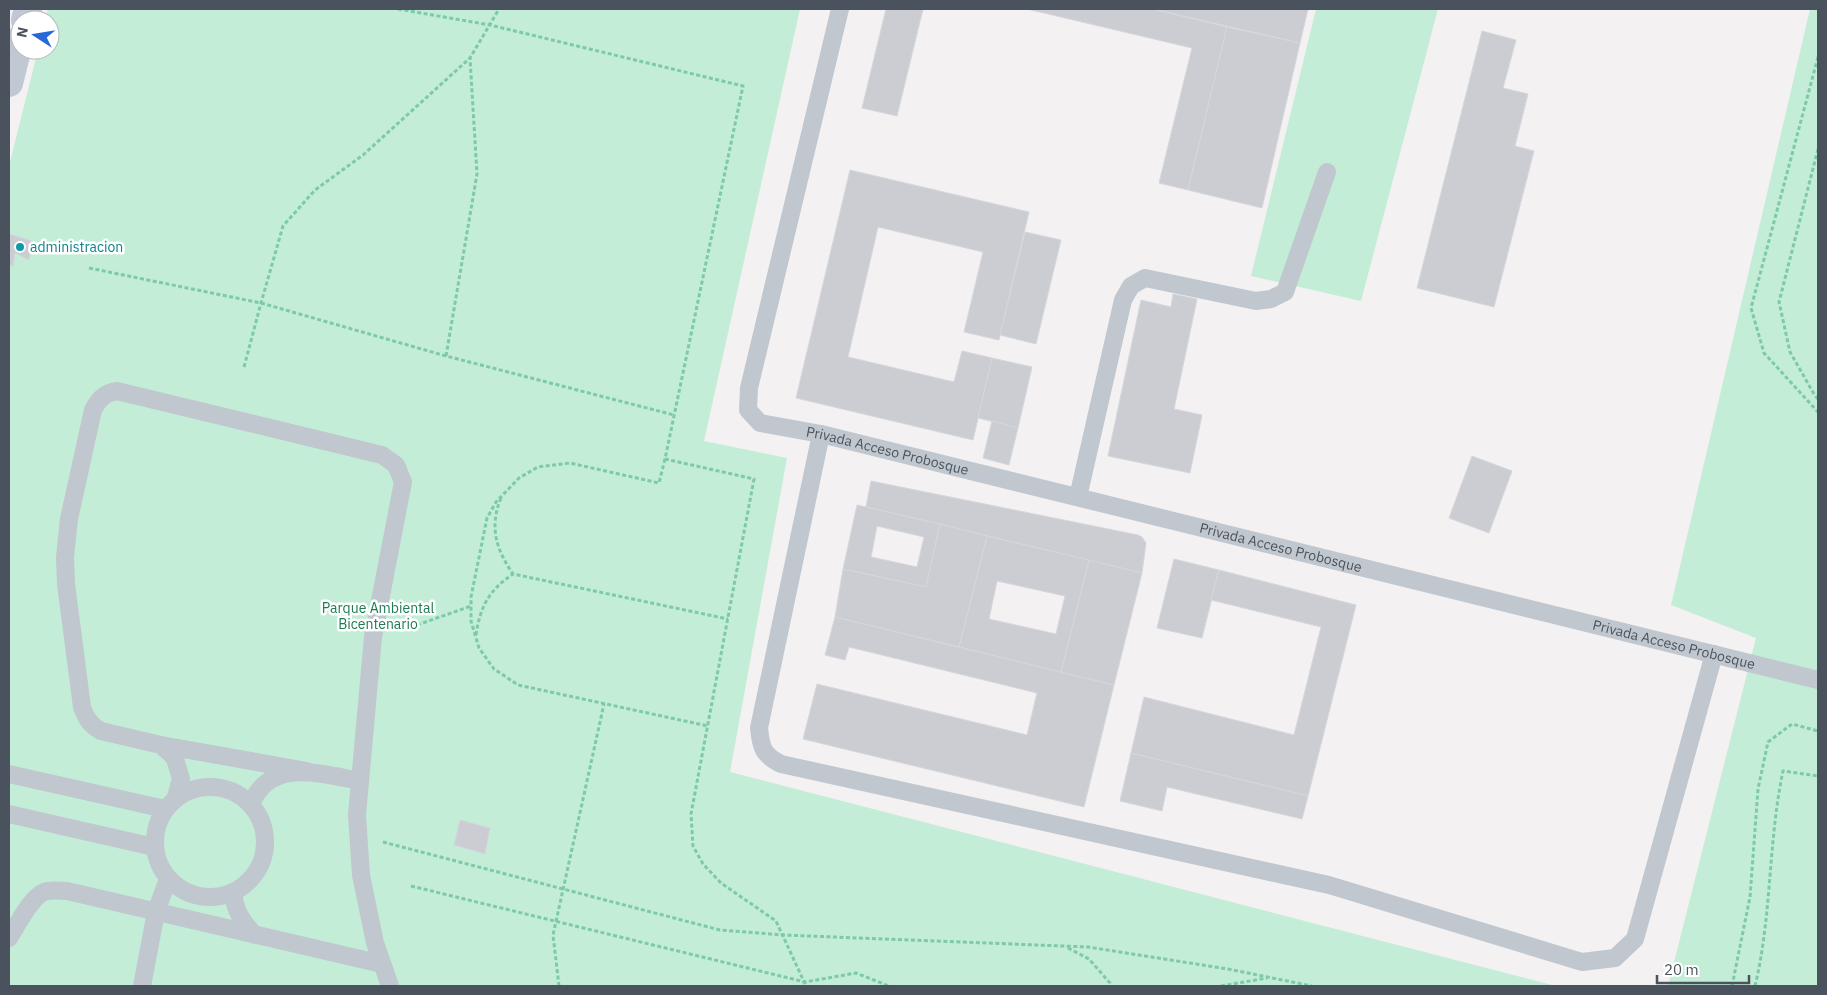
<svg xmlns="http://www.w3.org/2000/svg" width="1827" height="995" font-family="'IBM Plex Sans',sans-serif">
<rect width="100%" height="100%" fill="#f3f1f1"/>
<g fill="#c3edd6">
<path d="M 48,9 L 800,9 L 704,441 L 787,458 L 730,772 L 1556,986 L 9,986 L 9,166 L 38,50 L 50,50 L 50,20 L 45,20 Z"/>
<path d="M 1316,9 L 1438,9 L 1361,301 L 1251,276 Z"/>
<path d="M 1810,9 L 1818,9 L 1818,986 L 1668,986 L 1756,638 L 1671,605 Z"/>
</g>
<g fill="#cbcdd3" stroke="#d5d7dc" fill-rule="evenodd">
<path d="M 886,9 L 923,9 L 897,116 L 862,108 Z"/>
<path d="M 1027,9 L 1153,9 L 1227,27 L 1188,190 L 1159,183 L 1192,48 Z"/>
<path d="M 1153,9 L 1308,9 L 1300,43 Z"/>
<path d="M 1227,27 L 1300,43 L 1262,208 L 1188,190 Z"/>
<path d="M 1482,31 L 1516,40 L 1503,88 L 1528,94 L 1515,146 L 1534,151 L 1494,307 L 1417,288 Z"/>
<path d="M 850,170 L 1029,212 L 999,340 L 964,332 L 983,252 L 878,227 L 848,357 L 954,382 L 962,351 L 992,358 L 973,440 L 796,398 Z"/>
<path d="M 1025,232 L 1061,240 L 1036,344 L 1000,335 Z"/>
<path d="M 9,234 L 32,241 L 29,260 L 15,253 L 13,267 L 9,264 Z"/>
<path d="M 1173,294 L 1197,299 L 1174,409 L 1202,415 L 1190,473 L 1108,456 L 1141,300 L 1171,307 Z"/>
<path d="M 992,358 L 1032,367 L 1018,428 L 978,418 Z"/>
<path d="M 992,421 L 1018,428 L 1009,465 L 983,458 Z"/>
<path d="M 1472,456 L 1512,471 L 1489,533 L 1449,518 Z"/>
<path d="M 871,481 L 1138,535 L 1142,537 L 1146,543 L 1142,573 L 866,507 Z"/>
<path d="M 857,505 L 940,524 L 926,587 L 843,569 ZM 877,526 L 924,537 L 917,567 L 871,557 Z"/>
<path d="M 940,524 L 987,536 L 959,647 L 835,617 L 843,569 L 926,587 Z"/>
<path d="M 987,536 L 1089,560 L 1061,673 L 959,647 ZM 997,581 L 1065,596 L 1056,634 L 989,619 Z"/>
<path d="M 1174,559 L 1219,570 L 1202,638 L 1157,628 Z"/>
<path d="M 1089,560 L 1142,573 L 1114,685 L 1061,673 Z"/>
<path d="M 1219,570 L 1356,605 L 1308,796 L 1131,753 L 1144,697 L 1294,735 L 1321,627 L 1211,600 Z"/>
<path d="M 835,617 L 1114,685 L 1084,807 L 803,739 L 817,684 L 1027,735 L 1037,693 L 849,647 L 845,660 L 825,655 Z"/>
<path d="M 1131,753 L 1308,796 L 1302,819 L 1167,787 L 1162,811 L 1120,801 Z"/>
<path d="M 460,820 L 490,828 L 485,854 L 454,845 Z"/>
</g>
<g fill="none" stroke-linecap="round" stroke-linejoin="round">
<g stroke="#7dc9a8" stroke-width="3" stroke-dasharray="4 2.5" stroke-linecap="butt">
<path d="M 398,9 L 490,25 L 743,86 L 665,459 L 754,479 L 691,814 L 693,846 L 703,864 L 721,883 L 776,921 L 806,986"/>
<path d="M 1818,57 L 1751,308 L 1764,353 L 1818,412"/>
<path d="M 1818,149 L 1779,302 L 1790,352 L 1814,394 L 1818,399"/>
<path d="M 89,268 L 261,303 L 446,356 L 674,415"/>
<path d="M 446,356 L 477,174 L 470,58"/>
<path d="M 244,367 L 261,303 L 283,226 L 315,190 L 363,155 L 470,58 L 499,9"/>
<path d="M 665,459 L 659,483 L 570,463 L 538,467 L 519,478 L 496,502 L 487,518 L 471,597 L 471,621 L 479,648 L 494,669 L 518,685 L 708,726"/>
<path d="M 501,498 C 489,527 496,549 513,574 L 728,619"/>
<path d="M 417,625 L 471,606"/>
<path d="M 476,635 C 480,607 489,590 513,574"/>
<path d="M 383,842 L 720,930 L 783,935 L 1088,947 L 1228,969 L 1312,986"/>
<path d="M 411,886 L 805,982 L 856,973 L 889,986"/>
<path d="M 1068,948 L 1089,959 L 1110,983 L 1111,986"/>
<path d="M 559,986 L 553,935 L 604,704"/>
<path d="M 1221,986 L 1267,978"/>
<path d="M 1732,986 L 1750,897 L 1758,789 L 1768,742 L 1792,724 L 1818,731"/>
<path d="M 1755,986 C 1772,916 1768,842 1783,771 L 1818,776"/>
</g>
<g stroke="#c0c7ce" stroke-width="18">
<path id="s1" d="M 840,9 L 749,388 L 748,410 L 760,423 L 821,434 L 1818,680"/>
<path d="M 821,434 L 759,728 C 761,748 763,755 781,764 L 1329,885 L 1582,962 L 1615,958 L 1635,939 L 1714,654"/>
<path d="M 1078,497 L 1123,300 L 1131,286 L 1145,278 L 1256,301 L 1271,299 L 1285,292 L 1327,172"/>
<path d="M 161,745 L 307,771"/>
<path d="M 9,774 L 165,809"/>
<circle cx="210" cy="842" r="55"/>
<path d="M 176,797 L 181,779 L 175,759 L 171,754 L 161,745 L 101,731 C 90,725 86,718 82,707 L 66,584 L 65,557 L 69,519 L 93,410 C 99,399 104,393 117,391 L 382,455 L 396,465 L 403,482 L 373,637 L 357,815 L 361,875 L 375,943 L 390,986"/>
<path d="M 251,805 C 269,757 322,774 360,781"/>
<path d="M 9,814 L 154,847"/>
<path d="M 233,893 C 235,911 242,922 255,935"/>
<path d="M 9,938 C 17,926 30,898 44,892 C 51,889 60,891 67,891 L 382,964"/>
<path d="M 142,986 L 156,912 L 168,879"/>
</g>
<g stroke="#c0c8d3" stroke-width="28">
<path d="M 25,20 L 28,9"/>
<path d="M 9,83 L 20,39"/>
</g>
</g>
<circle fill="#0f9aa8" stroke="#fff" stroke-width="2" cx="20" cy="247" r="5"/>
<g text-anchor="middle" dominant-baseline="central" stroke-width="5" stroke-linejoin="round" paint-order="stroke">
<g font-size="14" fill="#0d838f" stroke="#fff" text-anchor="start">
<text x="30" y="247">administracion</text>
</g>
<g font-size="14" fill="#4a535d" stroke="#fff">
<text stroke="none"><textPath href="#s1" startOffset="560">Privada Acceso Probosque</textPath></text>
<text stroke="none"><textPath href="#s1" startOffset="965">Privada Acceso Probosque</textPath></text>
<text stroke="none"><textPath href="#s1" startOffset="1370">Privada Acceso Probosque</textPath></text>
</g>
<g font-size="14" fill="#1e7b52" stroke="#fff">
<text x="378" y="608">Parque Ambiental<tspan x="378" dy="16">Bicentenario</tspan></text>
</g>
</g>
<rect width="1827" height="995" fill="none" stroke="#4a535d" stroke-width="20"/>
<g transform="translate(35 35) rotate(282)"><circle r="24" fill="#ffffff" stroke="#b7babe"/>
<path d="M0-4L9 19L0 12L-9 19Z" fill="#2668d8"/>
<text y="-8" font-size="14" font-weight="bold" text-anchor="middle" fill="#4a535d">N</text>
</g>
<path d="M1657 975v8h92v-8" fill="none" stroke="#4a535d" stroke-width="2.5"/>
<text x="1664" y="975" font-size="15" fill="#4a535d" stroke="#ffffff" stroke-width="4" paint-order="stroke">20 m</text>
</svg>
